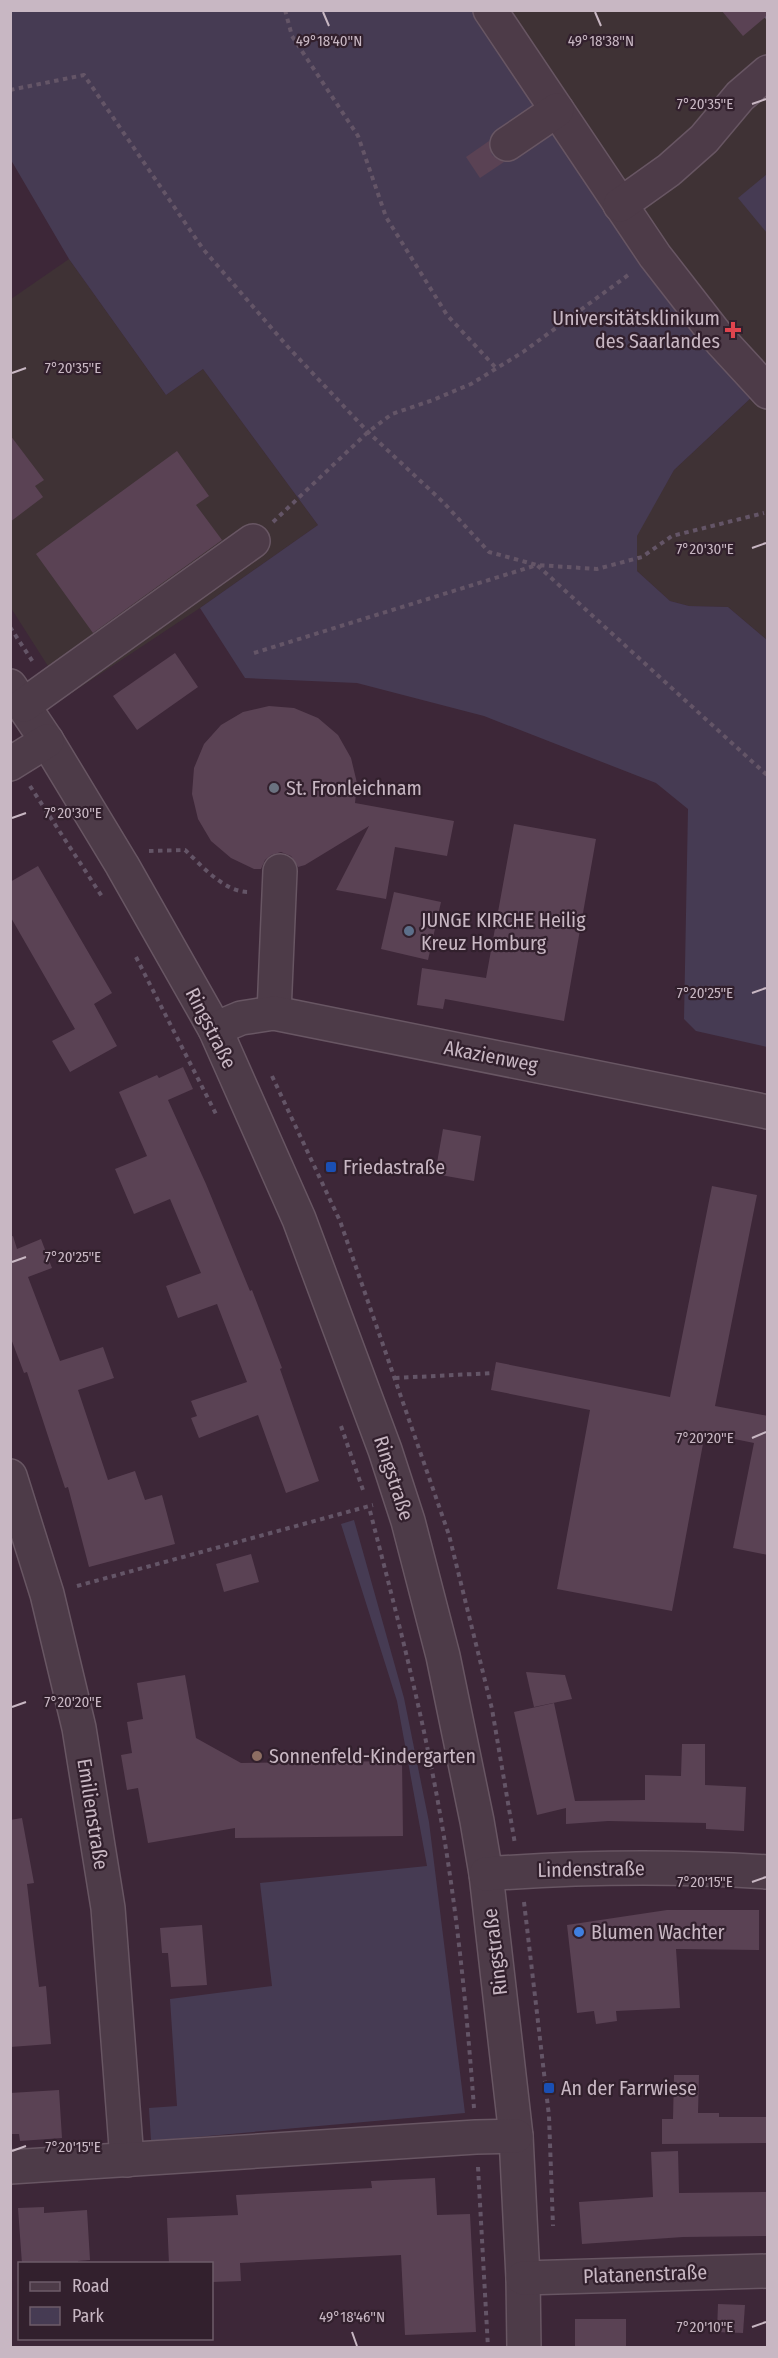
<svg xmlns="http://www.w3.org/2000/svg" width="778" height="2358" font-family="'Fira Sans Condensed',sans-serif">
<rect width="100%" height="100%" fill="#3d2738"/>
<g fill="#3f3235">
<path d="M 474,11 L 767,11 L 767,640 L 728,607 L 689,606 L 670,601 L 637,571 L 636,536 L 674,470 L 753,396 Z"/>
<path d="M 69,259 L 166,395 L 203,369 L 318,525 L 200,608 L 67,696 L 11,608 L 11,299 Z"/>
</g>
<g fill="#463b53">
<path d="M 10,11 L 474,11 L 753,396 L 674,470 L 637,536 L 637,571 L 670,601 L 689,606 L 728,607 L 767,640 L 767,1047 L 696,1031 L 684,1019 L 688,809 L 656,783 L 484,716 L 357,683 L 245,678 L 200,608 L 318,525 L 203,369 L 166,395 L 69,259 L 11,160 Z"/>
<path d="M 767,174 L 767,233 L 738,198 Z"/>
<path d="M 354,1520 L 404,1698 L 429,1822 L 465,2113 L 151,2141 L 149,2108 L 177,2106 L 170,1999 L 272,1986 L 260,1883 L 427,1866 L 397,1701 L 341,1524 Z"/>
</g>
<g fill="#5a4254">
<path d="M 721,10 L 768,10 L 768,15 L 743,36 Z"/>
<path d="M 489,141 L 492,155 L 504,162 L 480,178 L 466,157 Z"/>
<path d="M 10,435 L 44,480 L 35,486 L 43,497 L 10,522 Z"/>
<path d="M 177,451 L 209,496 L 196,505 L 222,540 L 93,633 L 36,554 Z"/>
<path d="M 175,653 L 198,687 L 137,730 L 113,696 Z"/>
<path d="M 269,706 L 294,708 L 318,718 L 338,735 L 351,758 L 357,783 L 355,803 L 454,821 L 447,856 L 395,847 L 386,899 L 336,890 L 369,826 L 305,865 L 298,867 L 291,856 L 281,852 L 271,855 L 265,860 L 261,869 L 254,869 L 231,858 L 211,841 L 198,819 L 192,794 L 194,768 L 204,744 L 221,725 L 243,712 Z"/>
<path d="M 514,824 L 596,839 L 564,1021 L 445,999 L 443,1009 L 417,1005 L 422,968 L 486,978 Z"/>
<path d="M 38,866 L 112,993 L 94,1004 L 117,1046 L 70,1072 L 52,1041 L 75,1029 L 10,916 L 10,882 Z"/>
<path d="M 394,892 L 441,902 L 428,960 L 381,949 Z"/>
<path d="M 183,1067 L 193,1089 L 168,1100 L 206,1184 L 250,1291 L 252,1290 L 282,1368 L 280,1369 L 319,1481 L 286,1493 L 258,1415 L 199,1438 L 191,1418 L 197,1416 L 191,1401 L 247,1382 L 217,1304 L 178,1318 L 166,1286 L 201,1273 L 170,1199 L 134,1214 L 115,1169 L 147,1156 L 119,1092 L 157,1075 L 159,1078 Z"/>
<path d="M 443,1129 L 481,1136 L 474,1181 L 435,1174 Z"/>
<path d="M 712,1186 L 757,1195 L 715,1406 L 768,1416 L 768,1555 L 733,1548 L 754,1443 L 705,1433 L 672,1611 L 557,1589 L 590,1410 L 491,1390 L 496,1362 L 670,1397 Z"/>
<path d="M 13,1236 L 17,1249 L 41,1239 L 52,1268 L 28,1277 L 60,1361 L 103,1347 L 114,1378 L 78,1390 L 108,1480 L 135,1471 L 145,1500 L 162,1495 L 175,1544 L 89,1567 L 68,1487 L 65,1488 L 27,1372 L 24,1373 L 10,1336 L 10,1237 Z"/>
<path d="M 251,1554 L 259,1582 L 224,1592 L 216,1564 Z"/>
<path d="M 526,1672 L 565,1675 L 572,1699 L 534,1707 Z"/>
<path d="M 185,1675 L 196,1738 L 241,1763 L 402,1761 L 403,1836 L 235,1838 L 235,1828 L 148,1843 L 138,1788 L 127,1790 L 121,1755 L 132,1753 L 127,1722 L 143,1719 L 137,1683 Z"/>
<path d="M 554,1703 L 575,1801 L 645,1800 L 645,1775 L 681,1776 L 682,1744 L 705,1744 L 705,1785 L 746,1787 L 744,1831 L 706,1829 L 706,1823 L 608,1821 L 566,1824 L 566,1808 L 537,1815 L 514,1712 Z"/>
<path d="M 22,1818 L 34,1883 L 27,1884 L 39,1987 L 46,1986 L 51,2044 L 10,2047 L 10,1820 Z"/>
<path d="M 667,1910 L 759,1910 L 759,1950 L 676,1949 L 680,2008 L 616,2011 L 617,2021 L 596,2024 L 594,2011 L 577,2013 L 567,1925 Z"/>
<path d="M 202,1925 L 207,1985 L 171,1987 L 168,1953 L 162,1953 L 160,1928 Z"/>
<path d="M 674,2075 L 699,2075 L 698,2113 L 719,2113 L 719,2117 L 768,2117 L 768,2143 L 662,2144 L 662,2119 L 673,2119 Z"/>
<path d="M 59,2090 L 62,2138 L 20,2141 L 19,2134 L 10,2134 L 10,2093 Z"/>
<path d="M 678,2151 L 679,2193 L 768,2192 L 768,2236 L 683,2237 L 582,2244 L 579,2202 L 653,2197 L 651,2152 Z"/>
<path d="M 435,2178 L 437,2215 L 470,2214 L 476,2332 L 405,2335 L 401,2255 L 240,2263 L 241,2281 L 212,2282 L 212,2264 L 169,2264 L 167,2218 L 238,2215 L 236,2195 L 372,2188 L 371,2181 Z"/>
<path d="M 44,2207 L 44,2213 L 87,2210 L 90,2260 L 78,2261 L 78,2264 L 22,2264 L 18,2208 Z"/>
<path d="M 718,2304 L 745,2305 L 743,2333 L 717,2332 Z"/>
<rect x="575" y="2319" width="51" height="29"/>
</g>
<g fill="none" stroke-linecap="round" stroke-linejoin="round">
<g stroke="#685663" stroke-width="36">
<g id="minor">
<path d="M 490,10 L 655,256 L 721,341 L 768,392"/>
<path d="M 507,144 L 557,110"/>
<path d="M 620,205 L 669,170 L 704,139 L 740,96 L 768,72"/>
<path d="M 10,686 L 47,741 L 122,865 L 215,1029 L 299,1219 L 385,1450 L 408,1521 L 443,1656 L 477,1821 L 486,1874 L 516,2136 L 523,2278 L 524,2348"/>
<path d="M 24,705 L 253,541"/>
<path d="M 10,764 L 47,741"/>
<path d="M 274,1013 L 280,871"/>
<path d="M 215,1029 L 241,1018 L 274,1013 L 768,1112"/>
<path d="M 10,1476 L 47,1594 L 79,1728 L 108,1908 L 127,2160"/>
<path d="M 486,1874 C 579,1867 674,1866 768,1872"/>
<path d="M 10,2167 L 476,2137 L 516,2136"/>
<path d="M 523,2278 L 768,2271"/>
</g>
</g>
<g stroke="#645567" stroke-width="4" stroke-dasharray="4.5 4.5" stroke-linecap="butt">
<path d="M 285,10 L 292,36 L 358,136 L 386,217 L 447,315 L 496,368"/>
<path d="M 766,16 L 768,19"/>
<path d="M 10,90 L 84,75 L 203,249 L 288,347 L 368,432 L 443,502 L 489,552 L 537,565 L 597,569 L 642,557 L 672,536 L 764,513"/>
<path d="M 273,522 L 368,432 L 392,414 L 433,400 L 471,384 L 523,352 L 631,273"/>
<path d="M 10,627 L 33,662"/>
<path d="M 254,653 L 537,565 L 768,776"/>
<path d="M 30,786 L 103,898"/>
<path d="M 149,851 L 185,850 C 202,866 225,893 250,892"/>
<path d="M 136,957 L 217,1116"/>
<path d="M 272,1076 L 340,1221 L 449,1535 L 492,1709 L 515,1844"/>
<path d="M 395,1378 L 494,1373"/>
<path d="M 341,1426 L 363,1490"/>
<path d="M 370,1511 C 397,1615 424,1719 442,1825 C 458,1918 467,2014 474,2108"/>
<path d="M 77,1586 L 373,1505"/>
<path d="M 524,1902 L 549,2116 L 553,2226"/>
<path d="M 478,2167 L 488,2348"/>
</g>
<use href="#minor" stroke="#4d3b48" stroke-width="33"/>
</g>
<path fill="none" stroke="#c8b7c3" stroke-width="2" d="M 323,12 L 329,26M 595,12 L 601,26M 752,104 L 766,99M 12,373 L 26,368M 752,548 L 766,543M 12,818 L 26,813M 752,993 L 766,988M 12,1262 L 26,1257M 752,1438 L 766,1432M 12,1707 L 26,1702M 752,1882 L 766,1877M 12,2151 L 26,2146M 752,2327 L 766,2322M 352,2332 L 357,2346"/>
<path fill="#e0444e" stroke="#32202d" stroke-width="2" d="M730 321h6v6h6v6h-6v6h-6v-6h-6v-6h6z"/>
<circle fill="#6b7280" stroke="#32202d" stroke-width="2" cx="274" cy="788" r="6"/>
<circle fill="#5c6f8a" stroke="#32202d" stroke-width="2" cx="409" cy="931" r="6"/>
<g fill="#1a4fb4" stroke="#32202d" stroke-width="2">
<rect x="325" y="1161" width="12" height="12" rx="3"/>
<rect x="543" y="2082" width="12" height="12" rx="3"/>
</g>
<circle fill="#8d6e63" stroke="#32202d" stroke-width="2" cx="257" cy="1756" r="6"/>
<circle fill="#3f7fe0" stroke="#32202d" stroke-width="2" cx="579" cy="1932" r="6"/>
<g text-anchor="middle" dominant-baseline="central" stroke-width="4.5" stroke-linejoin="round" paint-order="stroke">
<g font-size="20" fill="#c8b7c3" stroke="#32202d" text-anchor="start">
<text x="720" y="318" text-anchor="end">Universitätsklinikum<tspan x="720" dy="23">des Saarlandes</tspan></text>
<text x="286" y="788">St. Fronleichnam</text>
<text x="421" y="920">JUNGE KIRCHE Heilig<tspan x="421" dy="23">Kreuz Homburg</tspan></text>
<text x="343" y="1167">Friedastraße</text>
<text x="269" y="1756">Sonnenfeld-Kindergarten</text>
<text x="591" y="1932">Blumen Wachter</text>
<text x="561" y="2088">An der Farrwiese</text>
</g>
<g font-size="20" fill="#c8b7c3" stroke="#32202d">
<text transform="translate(211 1028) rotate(63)">Ringstraße</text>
<text transform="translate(491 1056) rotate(11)">Akazienweg</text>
<text transform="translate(394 1478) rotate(72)">Ringstraße</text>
<text transform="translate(93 1814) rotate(81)">Emilienstraße</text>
<text transform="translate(591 1869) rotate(-1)">Lindenstraße</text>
<text transform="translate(495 1952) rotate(-97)">Ringstraße</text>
<text transform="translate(645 2274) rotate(-2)">Platanenstraße</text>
</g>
</g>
<g font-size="15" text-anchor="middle" fill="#c8b7c3" stroke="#32202d" stroke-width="4.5" stroke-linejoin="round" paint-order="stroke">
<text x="601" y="46">49°18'38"N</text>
<text x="329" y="46">49°18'40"N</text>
<text x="705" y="109">7°20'35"E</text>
<text x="73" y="373">7°20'35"E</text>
<text x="705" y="554">7°20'30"E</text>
<text x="73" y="818">7°20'30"E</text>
<text x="705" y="998">7°20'25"E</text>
<text x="73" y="1262">7°20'25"E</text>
<text x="705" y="1443">7°20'20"E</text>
<text x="73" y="1707">7°20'20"E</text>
<text x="705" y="1887">7°20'15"E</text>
<text x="73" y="2152">7°20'15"E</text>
<text x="352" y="2322">49°18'46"N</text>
<text x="705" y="2332">7°20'10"E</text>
</g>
<rect width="778" height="2358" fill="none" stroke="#c8b7c3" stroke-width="24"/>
<rect x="18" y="2262" width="195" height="78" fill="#32202d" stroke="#6e5c69" stroke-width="1.5"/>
<rect x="30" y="2282" width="30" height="9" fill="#4d3b48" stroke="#6e5c69" stroke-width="1.5"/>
<text x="72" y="2292" font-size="18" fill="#c8b7c3">Road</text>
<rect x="30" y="2307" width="30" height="18" fill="#463b53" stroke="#6e5c69" stroke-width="1.5"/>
<text x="72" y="2322" font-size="18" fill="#c8b7c3">Park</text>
</svg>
